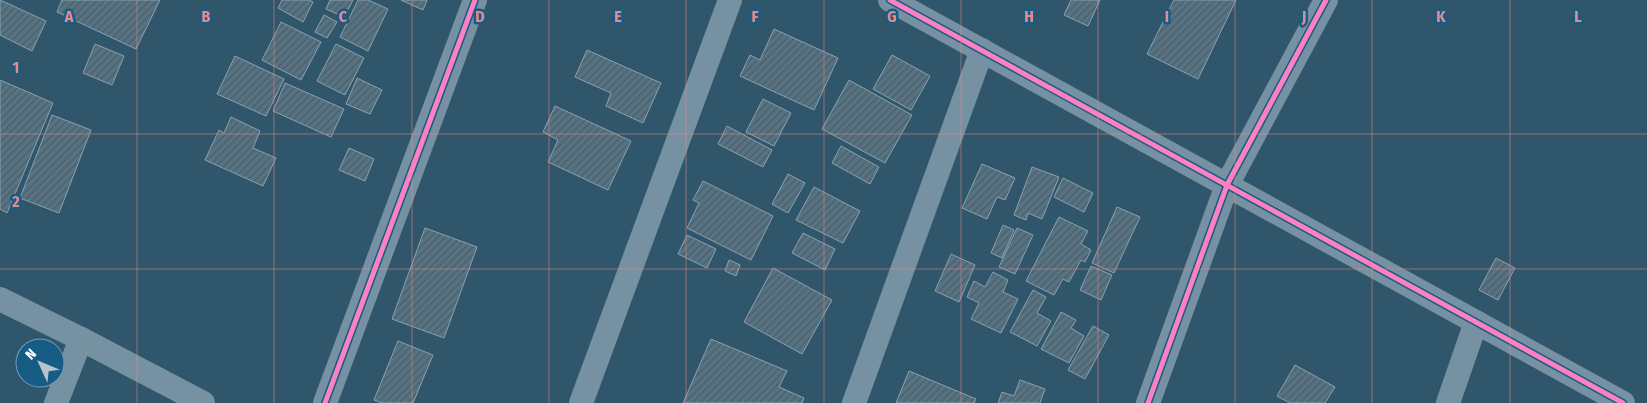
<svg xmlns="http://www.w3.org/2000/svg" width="1647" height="403" font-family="'Fira Sans Condensed',sans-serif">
<defs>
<pattern id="building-hatch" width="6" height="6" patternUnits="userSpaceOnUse" patternTransform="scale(1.25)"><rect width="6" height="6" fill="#567384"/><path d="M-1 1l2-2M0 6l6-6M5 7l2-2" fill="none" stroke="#505c62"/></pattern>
</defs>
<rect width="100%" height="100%" fill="#30566c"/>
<g fill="url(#building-hatch)" stroke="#8aa2b0">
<path d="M 0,0 L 46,21 L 32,51 L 0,35 Z"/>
<path d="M 62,0 L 160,0 L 136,49 L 57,12 Z"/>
<path d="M 282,0 L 309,0 L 313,2 L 303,22 L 278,8 Z"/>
<path d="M 330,0 L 353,0 L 344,17 L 326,9 Z"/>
<path d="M 358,0 L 368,0 L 388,9 L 368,51 L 340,37 Z"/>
<path d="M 401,0 L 427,0 L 423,10 Z"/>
<path d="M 1071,0 L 1100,0 L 1088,26 L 1064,15 Z"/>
<path d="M 1174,0 L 1236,0 L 1198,79 L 1147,54 Z"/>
<path d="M 324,15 L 337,22 L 327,38 L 315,32 Z"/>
<path d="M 281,22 L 321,42 L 301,80 L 262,60 Z"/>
<path d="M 774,29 L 838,58 L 814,110 L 740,76 L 750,55 L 760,60 Z"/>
<path d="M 95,44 L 124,56 L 112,85 L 83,73 Z"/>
<path d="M 336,44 L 364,58 L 345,95 L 317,81 Z"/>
<path d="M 587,50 L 661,83 L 643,123 L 606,106 L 611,93 L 575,77 Z"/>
<path d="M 892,55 L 930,76 L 911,110 L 873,89 Z"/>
<path d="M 235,56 L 284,79 L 266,116 L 217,94 Z"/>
<path d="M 357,78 L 382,90 L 370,114 L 346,104 Z"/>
<path d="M 0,80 L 53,103 L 7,213 L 0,209 Z"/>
<path d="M 849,80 L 912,115 L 885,163 L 822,129 Z"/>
<path d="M 285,83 L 344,109 L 331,137 L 273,111 Z"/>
<path d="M 763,99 L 791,113 L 774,146 L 746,132 Z"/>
<path d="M 555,106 L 631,141 L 608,190 L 548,162 L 558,140 L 543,132 Z"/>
<path d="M 52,115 L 91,130 L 59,213 L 20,198 Z"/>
<path d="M 231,117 L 260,131 L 253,148 L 276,158 L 263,186 L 205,160 L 219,130 L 224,133 Z"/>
<path d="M 727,126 L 772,150 L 763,167 L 718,144 Z"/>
<path d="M 841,146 L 879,167 L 870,184 L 832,163 Z"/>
<path d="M 349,148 L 374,159 L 365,181 L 339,170 Z"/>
<path d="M 982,164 L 1015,178 L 1005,200 L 997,197 L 987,219 L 962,208 Z"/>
<path d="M 1032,167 L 1059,177 L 1042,219 L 1028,213 L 1026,220 L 1014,215 Z"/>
<path d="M 788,174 L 805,183 L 788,213 L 772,204 Z"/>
<path d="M 1063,178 L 1093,193 L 1084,212 L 1054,197 Z"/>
<path d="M 703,181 L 773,216 L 751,260 L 687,228 L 699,203 L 693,200 Z"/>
<path d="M 814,187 L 860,211 L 843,243 L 796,220 Z"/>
<path d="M 1117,207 L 1140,217 L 1114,273 L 1092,263 Z"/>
<path d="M 1059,217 L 1088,231 L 1081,244 L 1091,250 L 1085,262 L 1081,260 L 1069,282 L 1063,279 L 1054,295 L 1026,281 Z"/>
<path d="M 1003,225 L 1014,230 L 1002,258 L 991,253 Z"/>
<path d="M 425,228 L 477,247 L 444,338 L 392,319 Z"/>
<path d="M 1017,228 L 1033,235 L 1015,274 L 999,267 Z"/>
<path d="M 803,233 L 835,249 L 825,270 L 792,253 Z"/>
<path d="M 687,235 L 716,249 L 707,268 L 678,254 Z"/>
<path d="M 951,254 L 975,265 L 959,302 L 935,291 Z"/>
<path d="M 1496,258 L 1515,268 L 1498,300 L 1479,290 Z"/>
<path d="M 729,260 L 740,265 L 736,276 L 725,271 Z"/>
<path d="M 1091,266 L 1112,275 L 1101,300 L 1080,290 Z"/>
<path d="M 773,268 L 832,300 L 802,354 L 744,322 Z"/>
<path d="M 993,272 L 1008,280 L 1003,292 L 1018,299 L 1001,333 L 971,319 L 979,303 L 967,297 L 974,281 L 985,287 Z"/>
<path d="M 1033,290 L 1046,297 L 1037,313 L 1051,321 L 1037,346 L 1010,332 Z"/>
<path d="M 1061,312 L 1076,320 L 1071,328 L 1084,336 L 1069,363 L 1041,349 Z"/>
<path d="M 1093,326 L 1109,335 L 1085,379 L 1068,370 Z"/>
<path d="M 711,339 L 787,371 L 779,387 L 804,398 L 802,403 L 683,403 Z"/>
<path d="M 398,341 L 433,355 L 413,403 L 382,403 L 374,400 Z"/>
<path d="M 1295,365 L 1335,387 L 1325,403 L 1290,403 L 1277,396 Z"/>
<path d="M 909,371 L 976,399 L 974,403 L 896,403 Z"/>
<path d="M 1020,380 L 1045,389 L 1040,403 L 998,403 L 1002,392 L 1014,396 Z"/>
</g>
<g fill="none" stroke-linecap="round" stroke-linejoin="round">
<g stroke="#7692a2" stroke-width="24">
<path d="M 890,0 L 1623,403"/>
<path d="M 0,299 L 81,339 L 203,403"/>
<path d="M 56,403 L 81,339"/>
<path d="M 325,403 L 475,0"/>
<path d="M 581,403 L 730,0"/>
<path d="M 854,403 L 982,50"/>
<path d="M 1148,403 L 1227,185 L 1326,0"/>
<path d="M 1448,403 L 1476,322"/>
</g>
<g stroke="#175c85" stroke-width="8">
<g id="cycleway">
<path d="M 890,0 L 1623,403"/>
<path d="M 325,403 L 475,0"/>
<path d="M 1148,403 L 1227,185 L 1326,0"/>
</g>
</g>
<use href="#cycleway" stroke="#ff80c0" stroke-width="5"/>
</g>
<path fill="none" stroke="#e88989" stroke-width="1" stroke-opacity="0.55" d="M 137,0 L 137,403M 274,0 L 274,403M 412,0 L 412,403M 549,0 L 549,403M 686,0 L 686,403M 824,0 L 824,403M 961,0 L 961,403M 1098,0 L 1098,403M 1235,0 L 1235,403M 1372,0 L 1372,403M 1510,0 L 1510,403M 0,134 L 1647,134M 0,269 L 1647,269"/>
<g font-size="16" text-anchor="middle" font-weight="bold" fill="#e88989" stroke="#175c85" stroke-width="5" stroke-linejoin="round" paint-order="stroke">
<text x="69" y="22">A</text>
<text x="206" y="22">B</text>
<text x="343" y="22">C</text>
<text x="480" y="22">D</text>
<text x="618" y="22">E</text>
<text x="755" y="22">F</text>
<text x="892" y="22">G</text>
<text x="1029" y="22">H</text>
<text x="1167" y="22">I</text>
<text x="1304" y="22">J</text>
<text x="1441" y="22">K</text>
<text x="1578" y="22">L</text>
<text x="16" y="73">1</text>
<text x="16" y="207">2</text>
</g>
<g transform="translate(40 363) rotate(314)"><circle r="24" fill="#175c85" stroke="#749db6"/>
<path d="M0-4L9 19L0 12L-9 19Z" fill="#b7c4cc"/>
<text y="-8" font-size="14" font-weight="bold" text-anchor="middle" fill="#ffffff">N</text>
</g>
</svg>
